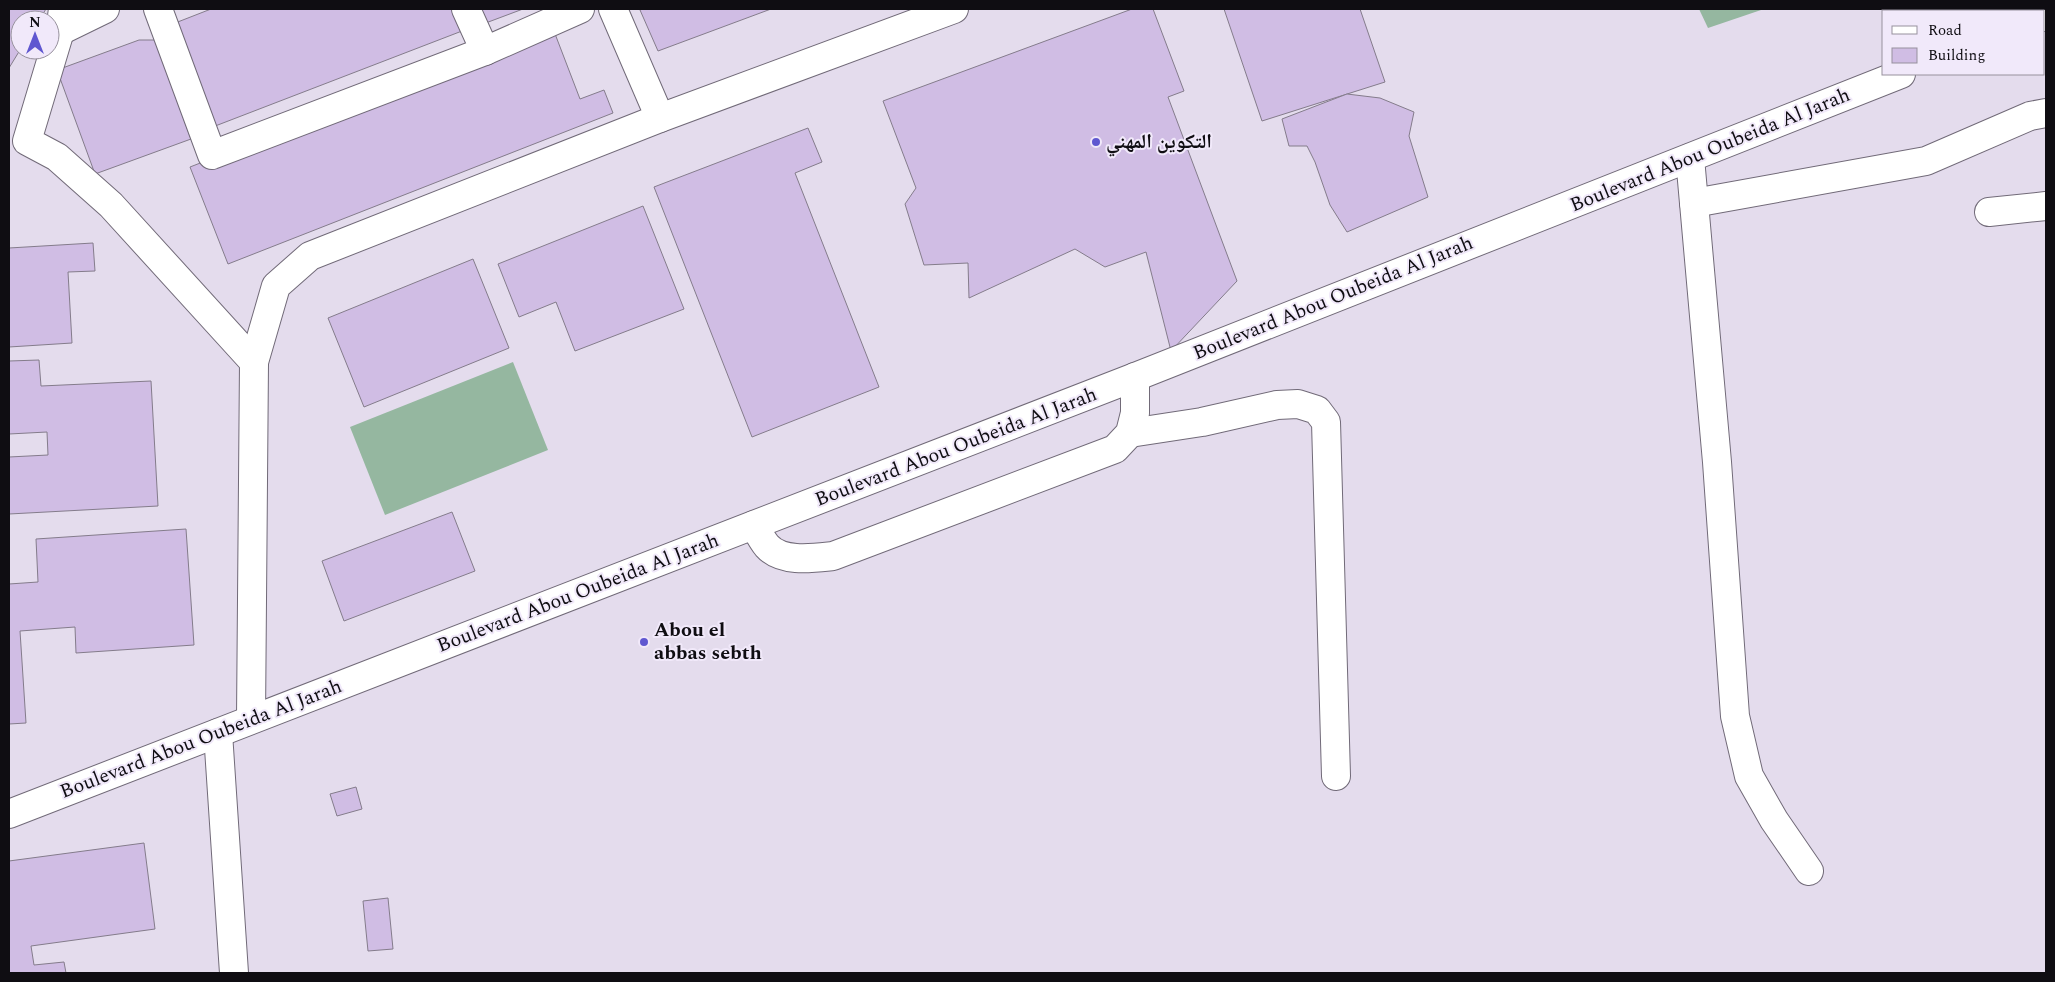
<svg xmlns="http://www.w3.org/2000/svg" width="2055" height="982" font-family="Spectral,'Noto Naskh Arabic',serif">
<rect width="100%" height="100%" fill="#e4dced"/>
<g fill="#95b7a0">
<path d="M 1699,9 L 1764,9 L 1708,28 Z"/>
<path d="M 513,362 L 548,450 L 385,515 L 350,427 Z"/>
</g>
<g fill="#d0bde4" stroke="#847c8b">
<path d="M 9,9 L 46,9 L 39,20 L 20,20 L 20,50 L 9,68 Z"/>
<path d="M 211,9 L 453,9 L 462,31 L 210,128 L 170,25 Z"/>
<path d="M 468,9 L 523,9 L 475,27 Z"/>
<path d="M 642,9 L 771,9 L 658,51 L 640,10 Z"/>
<path d="M 1132,9 L 1153,9 L 1184,91 L 1168,97 L 1237,281 L 1171,351 L 1146,252 L 1105,267 L 1075,249 L 969,298 L 968,263 L 924,265 L 905,204 L 916,188 L 883,101 Z"/>
<path d="M 1224,9 L 1360,9 L 1385,82 L 1262,121 Z"/>
<path d="M 552,26 L 580,99 L 604,90 L 613,113 L 228,264 L 190,167 Z"/>
<path d="M 139,40 L 155,40 L 191,139 L 95,174 L 57,70 Z"/>
<path d="M 1347,94 L 1380,98 L 1414,112 L 1409,136 L 1428,197 L 1347,232 L 1330,205 L 1315,162 L 1307,146 L 1289,146 L 1282,119 Z"/>
<path d="M 808,128 L 822,162 L 795,173 L 879,387 L 752,437 L 654,187 Z"/>
<path d="M 643,206 L 684,309 L 575,351 L 556,302 L 519,317 L 498,264 Z"/>
<path d="M 93,243 L 95,271 L 68,272 L 72,343 L 9,347 L 9,248 Z"/>
<path d="M 473,259 L 509,348 L 364,407 L 328,318 Z"/>
<path d="M 39,360 L 41,386 L 151,381 L 158,506 L 9,514 L 9,457 L 48,455 L 47,432 L 9,434 L 9,361 Z"/>
<path d="M 452,512 L 475,571 L 344,621 L 322,561 Z"/>
<path d="M 186,529 L 194,645 L 76,653 L 75,627 L 20,631 L 26,723 L 9,724 L 9,584 L 38,582 L 36,539 Z"/>
<path d="M 356,787 L 362,809 L 337,816 L 330,794 Z"/>
<path d="M 144,843 L 155,929 L 31,946 L 34,965 L 64,962 L 66,973 L 9,973 L 9,861 Z"/>
<path d="M 388,898 L 393,949 L 368,951 L 363,901 Z"/>
</g>
<g fill="none" stroke-linecap="round" stroke-linejoin="round">
<g stroke="#716a78" stroke-width="30">
<g id="minor">
<path d="M 63,9 L 60,31 L 27,141 L 57,157 L 111,205 L 254,362"/>
<path d="M 158,9 L 212,155 L 485,51 L 580,9"/>
<path d="M 466,9 L 485,51"/>
<path d="M 613,9 L 660,118"/>
<path d="M 2044,17 L 2046,16"/>
<path d="M 60,31 L 105,9"/>
<path d="M 1690,158 L 1717,462 L 1735,716 L 1749,776 L 1774,820 L 1809,871"/>
<path d="M 1694,203 L 1926,161 L 2030,116 L 2046,113"/>
<path d="M 1989,212 L 2046,206"/>
<path d="M 1130,433 L 1202,422 L 1277,405 L 1298,404 L 1317,410 L 1326,422 L 1336,776"/>
<path d="M 754,525 C 758,532 762,540 767,546 C 782,563 814,558 833,556 L 1115,449 L 1130,433 L 1135,413 L 1135,377"/>
<path d="M 251,719 L 254,362 L 276,286 L 310,256 L 660,118 L 954,9"/>
<path d="M 218,733 L 234,973"/>
<path d="M 9,814 L 1135,377 L 1901,74"/>
</g>
</g>
<use href="#minor" stroke="#fff" stroke-width="28"/>
</g>
<g fill="#5f57d0" stroke="#f1e9fa" stroke-width="2">
<circle cx="1096" cy="142" r="5"/>
<circle cx="644" cy="642" r="5"/>
</g>
<g text-anchor="middle" dominant-baseline="central" stroke-width="4" stroke-linejoin="round" paint-order="stroke">
<g font-size="20" font-weight="bold" fill="#0f0d12" stroke="#f1e9fa" text-anchor="start">
<text x="1106" y="142">التكوين المهني</text>
<text x="654" y="630">Abou el<tspan x="654" dy="23">abbas sebth</tspan></text>
</g>
<g font-size="20" fill="#0f0d12" stroke="#f1e9fa">
<text transform="translate(1710 150) rotate(-22)">Boulevard Abou Oubeida Al Jarah</text>
<text transform="translate(1333 298) rotate(-22)">Boulevard Abou Oubeida Al Jarah</text>
<text transform="translate(956 447) rotate(-21)">Boulevard Abou Oubeida Al Jarah</text>
<text transform="translate(578 593) rotate(-21)">Boulevard Abou Oubeida Al Jarah</text>
<text transform="translate(201 739) rotate(-21)">Boulevard Abou Oubeida Al Jarah</text>
</g>
</g>
<rect width="2055" height="982" fill="none" stroke="#0f0d12" stroke-width="20"/>
<rect x="1882" y="10" width="162" height="65" fill="#f1e9fa" stroke="#97919d"/>
<rect x="1892" y="26" width="25" height="8" fill="#ffffff" stroke="#97919d"/>
<text x="1928" y="35" font-size="15" fill="#0f0d12">Road</text>
<rect x="1892" y="48" width="25" height="15" fill="#d0bde4" stroke="#97919d"/>
<text x="1928" y="60" font-size="15" fill="#0f0d12">Building</text>
<g transform="translate(35 35)"><circle r="24" fill="#f1e9fa" stroke="#97919d"/>
<path d="M0-4L9 19L0 12L-9 19Z" fill="#5f57d0"/>
<text y="-8" font-size="14" font-weight="bold" text-anchor="middle" fill="#0f0d12">N</text>
</g>
</svg>
